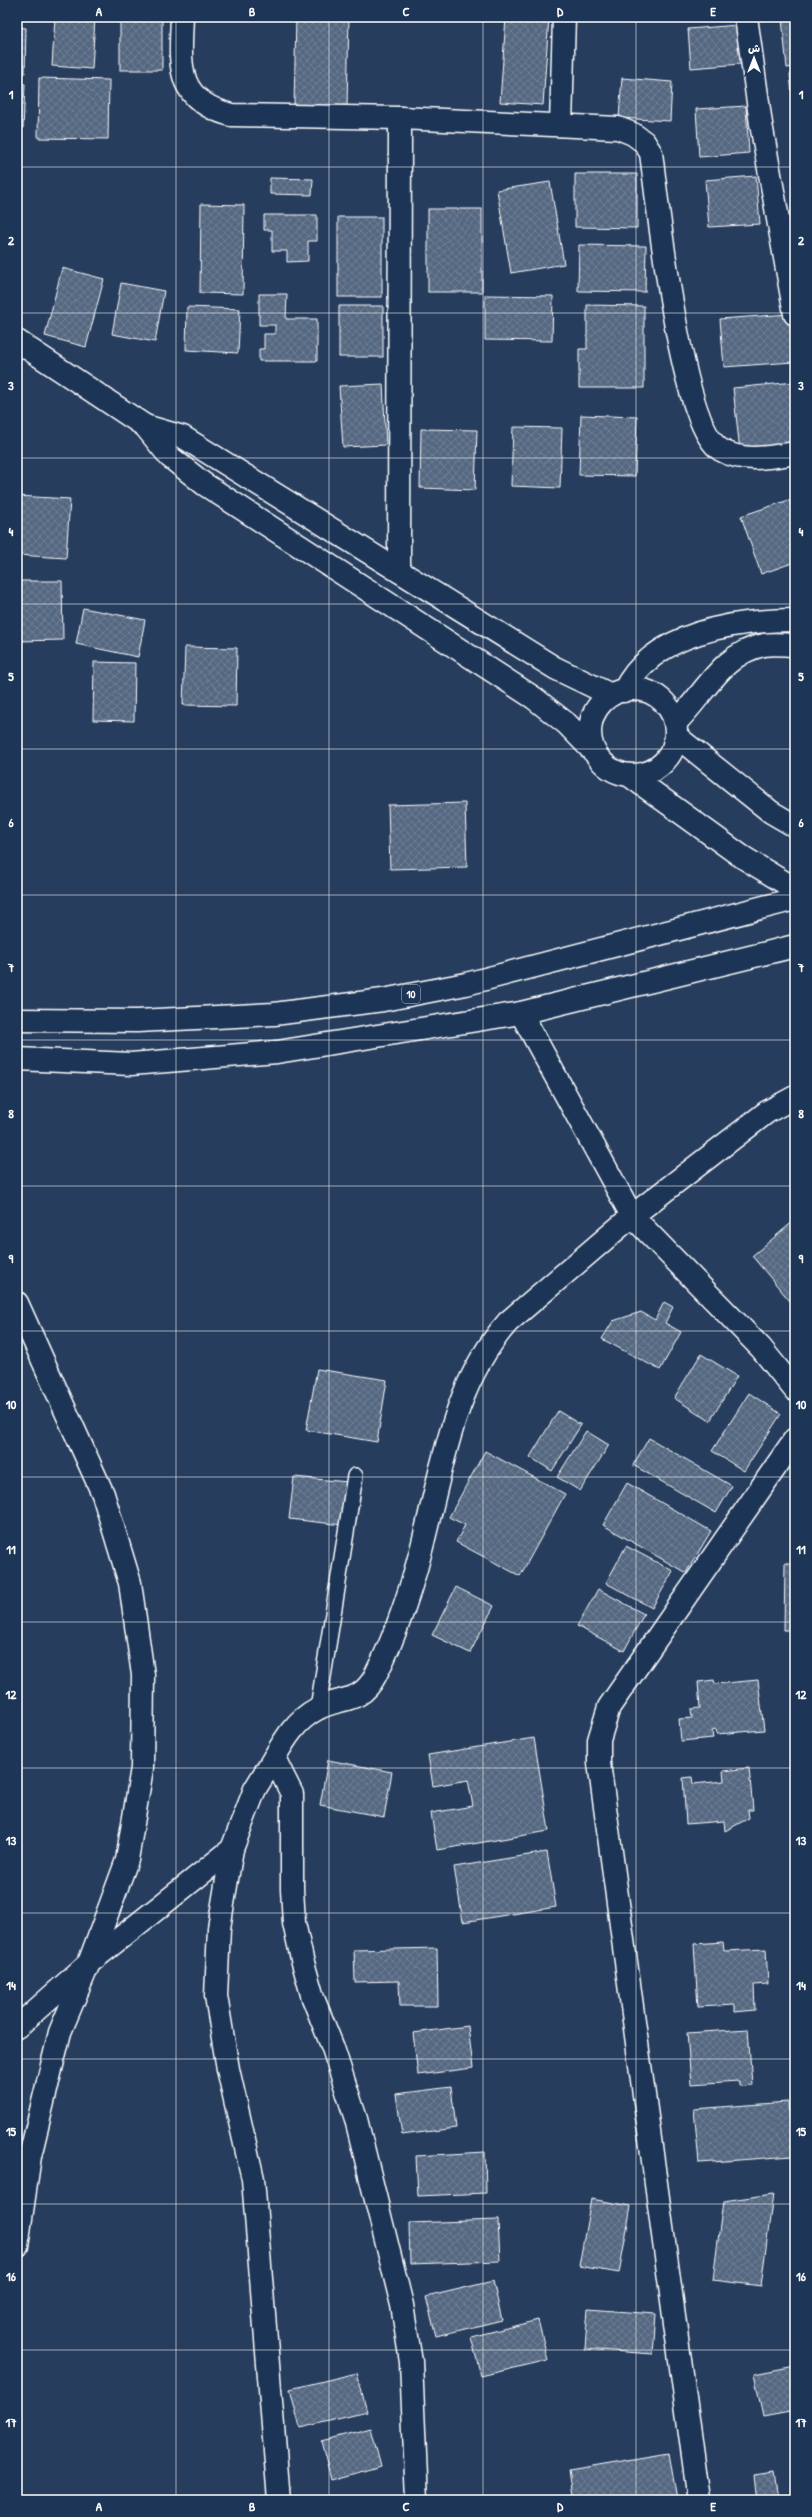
<svg xmlns="http://www.w3.org/2000/svg" width="812" height="2517" font-family="'Patrick Hand','Playpen Sans Arabic',sans-serif">
<defs>
<pattern id="building-cross-hatch" width="8" height="8" patternUnits="userSpaceOnUse"><rect width="8" height="8" fill="#556781"/><path d="M0 0l8 8M0 8l8-8" fill="none" stroke="#6e7e94"/></pattern>
</defs>
<rect width="100%" height="100%" fill="#263d5e"/>
<filter id="ink" filterUnits="userSpaceOnUse"><feTurbulence type="fractalNoise" baseFrequency=".025" numOctaves="2"/><feDisplacementMap in="SourceGraphic" scale="8" xChannelSelector="R" yChannelSelector="G"/><feConvolveMatrix kernelMatrix="1 2 1 2 8 2 1 2 1" color-interpolation-filters="sRGB"/></filter>
<g filter="url(#ink)">
<g fill="url(#building-cross-hatch)" stroke="#fff">
<path d="M 55,17 L 95,17 L 92,69 L 52,66 Z"/>
<rect x="120" y="17" width="42" height="53"/>
<path d="M 296,17 L 349,17 L 347,107 L 294,106 Z"/>
<path d="M 506,17 L 549,17 L 543,105 L 500,102 Z"/>
<path d="M 679,17 L 725,17 L 679,19 Z"/>
<path d="M 795,18 L 795,67 L 787,68 L 782,19 Z"/>
<path d="M 739,25 L 741,64 L 691,68 L 688,29 Z"/>
<path d="M 17,27 L 26,28 L 25,73 L 17,73 Z"/>
<path d="M 795,73 L 795,116 L 794,116 L 790,74 Z"/>
<path d="M 39,78 L 109,80 L 108,139 L 38,138 Z"/>
<path d="M 622,78 L 672,82 L 670,121 L 619,118 Z"/>
<path d="M 17,83 L 25,84 L 23,129 L 17,129 Z"/>
<path d="M 746,106 L 749,153 L 699,157 L 696,109 Z"/>
<path d="M 575,174 L 637,174 L 637,228 L 575,227 Z"/>
<path d="M 756,176 L 760,224 L 709,227 L 705,180 Z"/>
<path d="M 270,178 L 313,179 L 312,195 L 270,194 Z"/>
<path d="M 550,182 L 564,264 L 511,273 L 497,190 Z"/>
<path d="M 201,204 L 244,205 L 243,294 L 200,293 Z"/>
<rect x="428" y="209" width="54" height="83"/>
<path d="M 264,215 L 317,215 L 317,241 L 308,241 L 308,261 L 287,262 L 287,251 L 272,251 L 272,230 L 264,230 Z"/>
<rect x="338" y="217" width="44" height="80"/>
<path d="M 579,245 L 646,246 L 645,292 L 578,291 Z"/>
<path d="M 62,268 L 104,279 L 86,347 L 45,336 Z"/>
<path d="M 121,283 L 164,291 L 155,342 L 112,334 Z"/>
<path d="M 259,294 L 287,294 L 286,319 L 317,319 L 317,361 L 259,361 L 259,349 L 264,349 L 264,334 L 275,334 L 275,325 L 259,325 Z"/>
<path d="M 485,295 L 553,296 L 552,341 L 485,340 Z"/>
<path d="M 587,305 L 644,306 L 644,388 L 579,388 L 579,349 L 587,349 Z"/>
<rect x="339" y="306" width="44" height="51"/>
<path d="M 187,307 L 240,309 L 238,353 L 186,350 Z"/>
<path d="M 789,314 L 793,362 L 724,367 L 720,319 Z"/>
<path d="M 795,382 L 795,445 L 740,451 L 733,388 Z"/>
<path d="M 383,384 L 386,445 L 343,447 L 339,386 Z"/>
<path d="M 581,415 L 637,417 L 635,476 L 579,475 Z"/>
<path d="M 513,427 L 562,428 L 560,488 L 511,486 Z"/>
<path d="M 421,429 L 477,430 L 475,490 L 420,488 Z"/>
<path d="M 17,496 L 70,499 L 66,558 L 17,555 Z"/>
<path d="M 789,500 L 795,517 L 795,562 L 761,574 L 741,516 Z"/>
<path d="M 17,581 L 62,581 L 63,640 L 17,641 Z"/>
<path d="M 83,608 L 145,620 L 138,657 L 76,644 Z"/>
<path d="M 185,647 L 237,648 L 236,706 L 183,705 Z"/>
<path d="M 94,662 L 135,663 L 134,721 L 93,720 Z"/>
<path d="M 465,803 L 467,867 L 390,869 L 388,805 Z"/>
<path d="M 795,1220 L 795,1307 L 752,1256 Z"/>
<path d="M 664,1302 L 673,1307 L 665,1323 L 681,1332 L 660,1370 L 602,1339 L 613,1321 L 641,1312 L 655,1320 Z"/>
<path d="M 701,1354 L 737,1376 L 710,1421 L 674,1398 Z"/>
<path d="M 317,1369 L 387,1380 L 377,1442 L 306,1430 Z"/>
<path d="M 749,1393 L 781,1414 L 744,1471 L 712,1451 Z"/>
<path d="M 558,1411 L 581,1425 L 552,1471 L 530,1457 Z"/>
<path d="M 586,1431 L 609,1445 L 580,1491 L 557,1477 Z"/>
<path d="M 649,1438 L 732,1486 L 716,1513 L 633,1465 Z"/>
<path d="M 485,1451 L 565,1494 L 520,1576 L 456,1542 L 465,1525 L 449,1517 Z"/>
<path d="M 294,1477 L 348,1482 L 343,1525 L 289,1519 Z"/>
<path d="M 627,1483 L 711,1531 L 686,1573 L 603,1525 Z"/>
<path d="M 626,1546 L 673,1571 L 652,1608 L 606,1583 Z"/>
<path d="M 785,1563 L 795,1563 L 795,1630 L 784,1630 Z"/>
<path d="M 456,1587 L 494,1606 L 470,1653 L 432,1635 Z"/>
<path d="M 598,1589 L 644,1614 L 624,1651 L 577,1626 Z"/>
<path d="M 714,1680 L 715,1684 L 758,1680 L 764,1730 L 717,1734 L 716,1729 L 712,1730 L 713,1738 L 681,1741 L 679,1719 L 692,1718 L 691,1709 L 700,1708 L 698,1682 Z"/>
<path d="M 534,1738 L 549,1831 L 437,1850 L 431,1813 L 473,1806 L 468,1780 L 433,1786 L 428,1755 Z"/>
<path d="M 328,1760 L 392,1772 L 384,1817 L 320,1805 Z"/>
<path d="M 749,1768 L 753,1810 L 748,1810 L 749,1818 L 725,1831 L 724,1821 L 686,1824 L 683,1778 L 692,1777 L 693,1784 L 724,1781 L 723,1771 Z"/>
<path d="M 547,1852 L 556,1907 L 463,1922 L 454,1867 Z"/>
<path d="M 723,1942 L 724,1951 L 766,1949 L 768,1984 L 754,1985 L 755,2010 L 735,2012 L 735,2005 L 698,2007 L 694,1944 Z"/>
<path d="M 437,1948 L 438,2006 L 400,2006 L 399,1981 L 355,1982 L 354,1950 Z"/>
<path d="M 468,2026 L 473,2068 L 418,2075 L 413,2033 Z"/>
<path d="M 748,2029 L 752,2085 L 739,2086 L 739,2081 L 691,2084 L 687,2033 Z"/>
<path d="M 451,2087 L 456,2128 L 402,2135 L 396,2094 Z"/>
<path d="M 788,2102 L 792,2156 L 699,2163 L 694,2109 Z"/>
<path d="M 485,2152 L 486,2193 L 418,2196 L 416,2156 Z"/>
<path d="M 773,2194 L 761,2286 L 713,2280 L 723,2201 Z"/>
<path d="M 591,2199 L 631,2206 L 619,2273 L 579,2266 Z"/>
<path d="M 498,2220 L 500,2261 L 410,2264 L 409,2223 Z"/>
<path d="M 493,2281 L 502,2320 L 436,2336 L 426,2297 Z"/>
<path d="M 588,2309 L 656,2314 L 653,2354 L 585,2349 Z"/>
<path d="M 538,2320 L 548,2360 L 481,2376 L 471,2337 Z"/>
<path d="M 795,2366 L 795,2411 L 763,2417 L 754,2374 Z"/>
<path d="M 357,2373 L 367,2412 L 300,2428 L 290,2389 Z"/>
<path d="M 371,2428 L 381,2466 L 331,2480 L 321,2441 Z"/>
<path d="M 669,2453 L 677,2500 L 574,2500 L 569,2470 Z"/>
<path d="M 774,2473 L 778,2500 L 757,2500 L 754,2476 Z"/>
</g>
<g fill="none" stroke-linecap="round" stroke-linejoin="round">
<g stroke="#fff" stroke-width="18">
<path id="lane" d="M 318,1708 L 355,1476"/>
</g>
<g stroke="#fff" stroke-width="25">
<g id="street">
<path d="M 182,17 C 180,66 175,100 231,115 L 400,118 L 618,128 L 633,134 L 644,142 L 651,153 C 658,205 680,426 721,450 C 743,463 771,457 795,453"/>
<path d="M 746,17 L 761,124 L 795,314"/>
<path d="M 561,125 L 564,17"/>
<path d="M 399,571 L 400,118"/>
<path d="M 521,1013 L 632,1216 L 761,1348 L 795,1390"/>
<path d="M 17,1303 L 103,1494 L 130,1583 L 143,1675 L 142,1768 L 127,1860 L 89,1963 L 60,2032 L 30,2156 L 17,2246"/>
<path d="M 274,1758 L 255,1789 L 232,1849 L 219,1928 L 216,1996 L 228,2069 L 253,2179 L 279,2500"/>
<path d="M 17,2027 L 89,1963 L 232,1849"/>
<path d="M 417,2500 L 411,2362 L 402,2305 L 356,2119 L 333,2048 L 313,1998 L 302,1959 L 294,1923 L 292,1889 L 292,1794 L 274,1758 C 285,1739 296,1720 317,1709 C 340,1696 360,1705 375,1676 C 400,1628 416,1574 428,1522 C 445,1452 458,1378 508,1322 L 632,1216 L 767,1112 L 795,1097"/>
<path d="M 699,2500 L 599,1763 L 599,1740 L 609,1707 L 795,1439"/>
</g>
</g>
<g stroke="#fff" stroke-width="25">
<g id="secondary">
<path d="M 17,341 L 145,426 L 170,457 L 204,484 L 534,698 L 567,724 L 596,754"/>
<path d="M 145,426 L 183,437 L 555,668 L 611,695"/>
<circle cx="633" cy="732" r="43"/>
<path d="M 676,736 L 771,812 L 795,826"/>
<path d="M 629,775 L 741,856 L 795,889"/>
</g>
</g>
<g stroke="#fff" stroke-width="25">
<g id="highway">
<path d="M 624,691 C 652,632 737,620 795,620"/>
<path d="M 675,723 C 704,696 721,653 764,645 C 774,643 785,645 795,645"/>
<path d="M 17,1020 L 137,1021 L 274,1014 L 383,1000 L 466,984 L 795,899"/>
<path d="M 17,1059 L 131,1064 L 277,1052 L 521,1013 L 795,946"/>
</g>
</g>
<use href="#lane" stroke="#1d3557" stroke-width="15"/>
<use href="#street" stroke="#1d3557" stroke-width="22"/>
<use href="#secondary" stroke="#1d3557" stroke-width="22"/>
<use href="#highway" stroke="#1d3557" stroke-width="22"/>
</g>
</g>
<path fill="none" stroke="#fff" stroke-width="1" stroke-opacity="0.55" d="M 176,17 L 176,2500M 329,17 L 329,2500M 483,17 L 483,2500M 636,17 L 636,2500M 17,167 L 795,167M 17,313 L 795,313M 17,458 L 795,458M 17,604 L 795,604M 17,749 L 795,749M 17,895 L 795,895M 17,1040 L 795,1040M 17,1186 L 795,1186M 17,1331 L 795,1331M 17,1477 L 795,1477M 17,1622 L 795,1622M 17,1768 L 795,1768M 17,1913 L 795,1913M 17,2059 L 795,2059M 17,2204 L 795,2204M 17,2350 L 795,2350"/>
<g text-anchor="middle" dominant-baseline="central" stroke-width="4" stroke-linejoin="round" paint-order="stroke">
<rect fill="#1d3557" stroke="#bbc2cd" stroke-width="1" x="402" y="985" width="18" height="18" rx="3"/>
<g font-size="11" font-weight="bold" fill="#fff">
<text x="411" y="994">10</text>
</g>
</g>
<rect width="812" height="2517" fill="none" stroke="#1d3557" stroke-width="44"/>
<g transform="translate(754 58)" stroke="#1d3557" stroke-width="3" paint-order="stroke">
<path d="M0-3L7 15L0 10L-7 15Z" fill="#ffffff"/>
<text y="-6" font-size="11" font-weight="bold" text-anchor="middle" fill="#ffffff">ش</text>
</g>
<rect x="22" y="22" width="768" height="2473" fill="none" stroke="#fff" stroke-width="1.5"/>
<g font-size="13" text-anchor="middle" font-weight="bold" fill="#fff">
<text x="99" y="16">A</text>
<text x="252" y="16">B</text>
<text x="406" y="16">C</text>
<text x="560" y="16">D</text>
<text x="713" y="16">E</text>
<text x="11" y="99">1</text>
<text x="801" y="99">1</text>
<text x="11" y="245">2</text>
<text x="801" y="245">2</text>
<text x="11" y="390">3</text>
<text x="801" y="390">3</text>
<text x="11" y="536">4</text>
<text x="801" y="536">4</text>
<text x="11" y="681">5</text>
<text x="801" y="681">5</text>
<text x="11" y="827">6</text>
<text x="801" y="827">6</text>
<text x="11" y="972">7</text>
<text x="801" y="972">7</text>
<text x="11" y="1118">8</text>
<text x="801" y="1118">8</text>
<text x="11" y="1263">9</text>
<text x="801" y="1263">9</text>
<text x="11" y="1409">10</text>
<text x="801" y="1409">10</text>
<text x="11" y="1554">11</text>
<text x="801" y="1554">11</text>
<text x="11" y="1699">12</text>
<text x="801" y="1699">12</text>
<text x="11" y="1845">13</text>
<text x="801" y="1845">13</text>
<text x="11" y="1990">14</text>
<text x="801" y="1990">14</text>
<text x="11" y="2136">15</text>
<text x="801" y="2136">15</text>
<text x="11" y="2281">16</text>
<text x="801" y="2281">16</text>
<text x="11" y="2427">17</text>
<text x="801" y="2427">17</text>
<text x="99" y="2511">A</text>
<text x="252" y="2511">B</text>
<text x="406" y="2511">C</text>
<text x="560" y="2511">D</text>
<text x="713" y="2511">E</text>
</g>
</svg>
